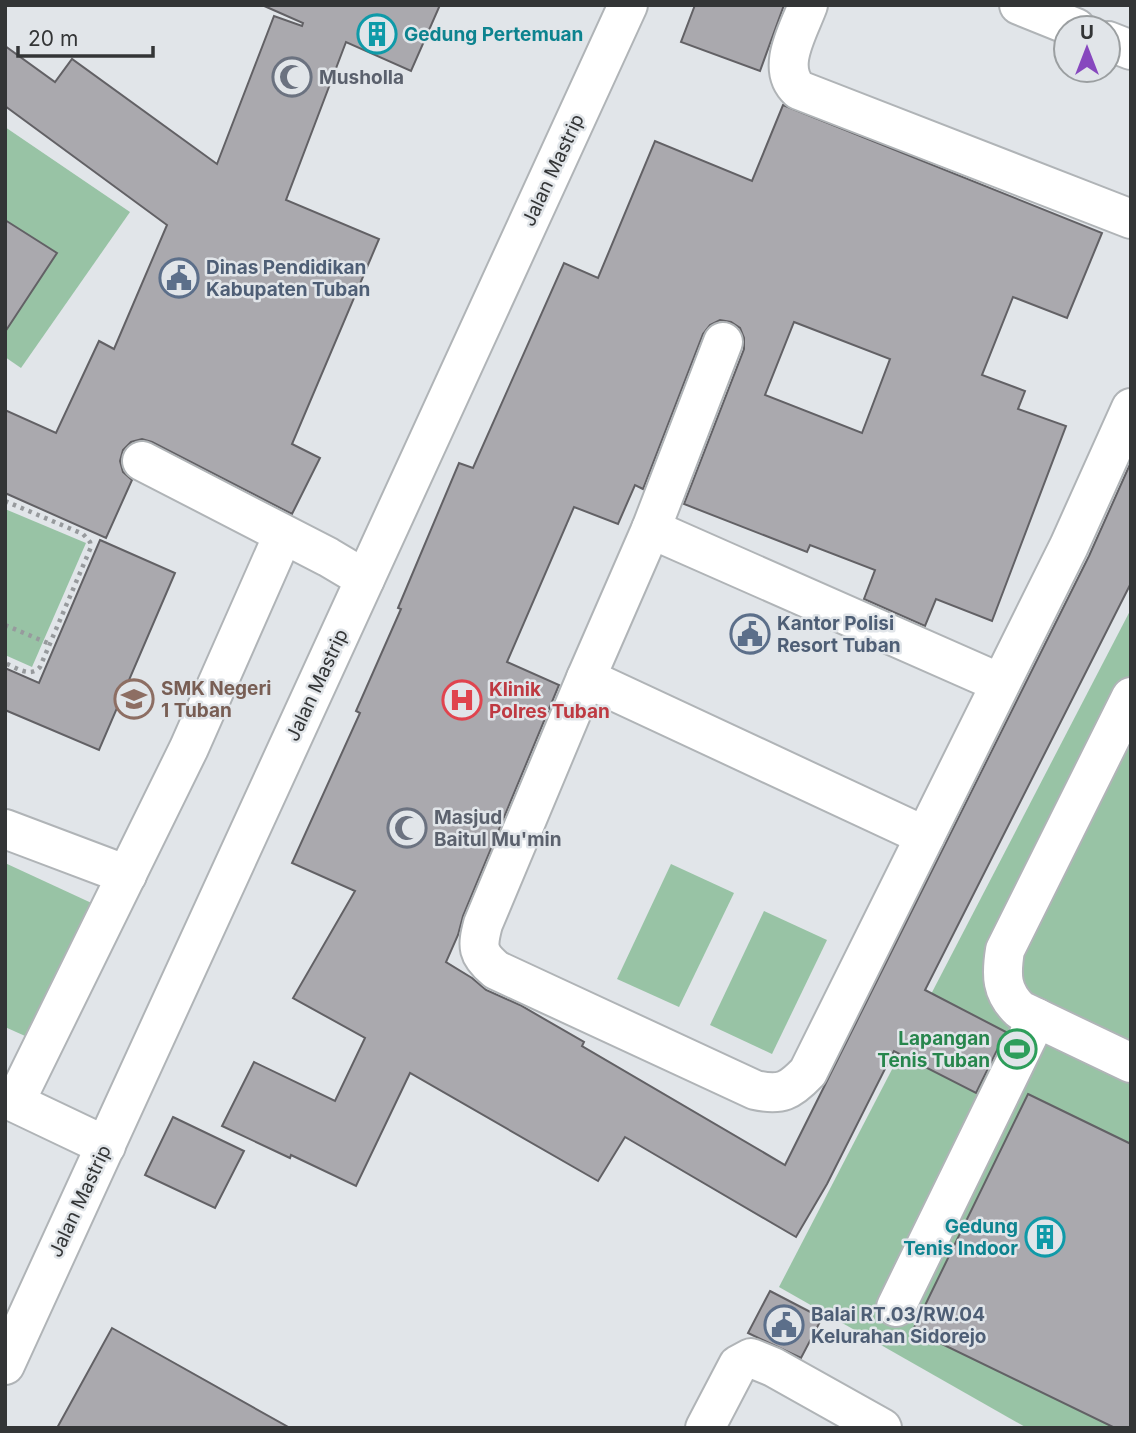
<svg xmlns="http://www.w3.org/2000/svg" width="1136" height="1433" font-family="Inter,sans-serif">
<rect width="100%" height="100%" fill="#e1e5e9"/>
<g fill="#98c3a5">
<path d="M 5,127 L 130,212 L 21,368 L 5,357 Z"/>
<path d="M 5,509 L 86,543 L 32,667 L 5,655 Z"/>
<path d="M 1131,609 L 1131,1428 L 1027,1428 L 779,1287 Z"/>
<path d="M 5,863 L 98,906 L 34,1040 L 5,1027 Z"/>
<path d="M 671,864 L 734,893 L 679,1007 L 617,979 Z"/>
<path d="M 764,911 L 827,940 L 772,1054 L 710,1025 Z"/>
</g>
<g fill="#aaa9ae" stroke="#626165" stroke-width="2" fill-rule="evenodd">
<path d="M 262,5 L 440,5 L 411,71 L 346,42 L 286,200 L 379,239 L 292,444 L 320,458 L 292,514 L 152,442 L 142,439 L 131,442 L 123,450 L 120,461 L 123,472 L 132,480 L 106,538 L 5,493 L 5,410 L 56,433 L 99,341 L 114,349 L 167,225 L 5,106 L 5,46 L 55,82 L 72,59 L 217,164 L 274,16 L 302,26 L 303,23 Z"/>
<path d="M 695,5 L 784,5 L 760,71 L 681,42 Z"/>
<path d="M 783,105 L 1102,233 L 1067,318 L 1013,297 L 982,375 L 1025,391 L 1018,409 L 1066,426 L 992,621 L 936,599 L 925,626 L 864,599 L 875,570 L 810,545 L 807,552 L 684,504 L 744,349 L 744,338 L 740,328 L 731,322 L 720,320 L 710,325 L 703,334 L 643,489 L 635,485 L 618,524 L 574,507 L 507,662 L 559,685 L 463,916 L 458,935 L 446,962 L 472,978 L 486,990 L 520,1005 L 584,1042 L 582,1046 L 785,1165 L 1089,556 L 1131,462 L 1131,583 L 925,990 L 1006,1032 L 976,1093 L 894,1051 L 827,1184 L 796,1237 L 625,1137 L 598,1181 L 410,1073 L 356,1186 L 291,1155 L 290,1158 L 222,1126 L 254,1062 L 335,1101 L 365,1038 L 293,998 L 355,891 L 292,863 L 360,713 L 356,711 L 401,609 L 398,608 L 459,463 L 473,468 L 564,263 L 598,278 L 655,141 L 752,181 ZM 794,322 L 890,359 L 862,433 L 765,395 Z"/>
<path d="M 5,220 L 57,253 L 5,332 Z"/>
<path d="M 100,540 L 175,573 L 99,750 L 5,710 L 5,668 L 39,683 Z"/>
<path d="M 1028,1094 L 1131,1144 L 1131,1428 L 1115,1428 L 913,1330 Z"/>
<path d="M 173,1117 L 244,1151 L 215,1208 L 145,1175 Z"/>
<path d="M 770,1291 L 822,1318 L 801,1358 L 748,1333 Z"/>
<path d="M 112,1328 L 290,1428 L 57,1428 Z"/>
</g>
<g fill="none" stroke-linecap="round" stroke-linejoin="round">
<g stroke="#b0b4b7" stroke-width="42">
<g id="minor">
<path d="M 808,5 C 799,30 775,68 799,90 L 1131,219"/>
<path d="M 1019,5 L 1076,28"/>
<path d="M 1108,41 L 1131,50"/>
<path d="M 723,342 L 651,529 L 586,678 L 483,924 C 477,947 477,954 496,970 L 755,1090 C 781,1096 790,1091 808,1072 L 1069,546 L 1131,408"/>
<path d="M 142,461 L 328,557 L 365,579"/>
<path d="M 651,529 L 1000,683"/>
<path d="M 586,678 L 925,836"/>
<path d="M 1131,697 L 1005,950 C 1001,975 1001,992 1020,1010 L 1131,1063"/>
<path d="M 5,829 L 127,875"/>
<path d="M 5,1098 L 106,1146"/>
<path d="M 15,1102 L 189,748 L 283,535"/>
<path d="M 896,1307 L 1037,1018"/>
<path d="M 5,1365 L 628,5"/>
<path d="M 705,1428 L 738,1365 L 751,1358 L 773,1367 L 882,1428"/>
</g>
</g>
<g stroke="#979a9d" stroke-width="4.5" stroke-dasharray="3.5 5" stroke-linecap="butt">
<path d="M 5,501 L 83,534 L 90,542 L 91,547 L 40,667 C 31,678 16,668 5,663"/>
<path d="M 5,625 L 50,644"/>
</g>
<use href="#minor" stroke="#fff" stroke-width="38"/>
</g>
<defs>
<g id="building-ring" transform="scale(2.0125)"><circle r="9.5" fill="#e1e5e9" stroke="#0f9aa8" stroke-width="1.5"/><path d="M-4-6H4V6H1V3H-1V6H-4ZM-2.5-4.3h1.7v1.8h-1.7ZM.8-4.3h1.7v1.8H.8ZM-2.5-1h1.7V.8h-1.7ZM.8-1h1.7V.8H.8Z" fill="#0f9aa8"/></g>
<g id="mosque-ring" transform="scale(2.0125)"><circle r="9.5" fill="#e1e5e9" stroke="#6b7280" stroke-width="1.5"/><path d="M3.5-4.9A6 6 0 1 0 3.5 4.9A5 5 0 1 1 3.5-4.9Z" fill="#6b7280"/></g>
<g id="civic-ring" transform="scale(2.0125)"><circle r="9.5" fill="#e1e5e9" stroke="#5c6f8a" stroke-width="1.5"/><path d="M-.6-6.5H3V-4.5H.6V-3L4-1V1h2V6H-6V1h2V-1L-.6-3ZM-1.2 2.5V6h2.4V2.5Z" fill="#5c6f8a"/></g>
<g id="school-ring" transform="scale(2.0125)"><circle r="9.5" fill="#e1e5e9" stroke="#8d6e63" stroke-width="1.5"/><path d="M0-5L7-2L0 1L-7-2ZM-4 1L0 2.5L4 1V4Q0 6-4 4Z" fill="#8d6e63"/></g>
<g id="hospital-ring" transform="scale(2.0125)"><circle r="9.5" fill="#e1e5e9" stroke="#e0444e" stroke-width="1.5"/><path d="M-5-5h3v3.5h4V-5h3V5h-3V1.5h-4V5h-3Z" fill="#e0444e"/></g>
<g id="stadium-ring" transform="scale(2.0125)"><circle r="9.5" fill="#e1e5e9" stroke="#2e9e5b" stroke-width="1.5"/><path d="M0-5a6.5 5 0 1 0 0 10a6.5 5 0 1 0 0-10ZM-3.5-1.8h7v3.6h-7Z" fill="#2e9e5b"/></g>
</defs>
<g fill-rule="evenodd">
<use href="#building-ring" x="377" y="34"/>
<use href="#mosque-ring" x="292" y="77"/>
<use href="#civic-ring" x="179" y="278"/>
<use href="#civic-ring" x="750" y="634"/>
<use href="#school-ring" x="134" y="699"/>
<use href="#hospital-ring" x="462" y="700"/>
<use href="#mosque-ring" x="407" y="828"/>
<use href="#stadium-ring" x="1017" y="1049"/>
<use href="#building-ring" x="1045" y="1237"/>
<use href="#civic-ring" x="784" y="1325"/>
</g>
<g text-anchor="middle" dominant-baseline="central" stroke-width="5" stroke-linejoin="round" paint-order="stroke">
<g font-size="19" font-weight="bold" fill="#0d838f" stroke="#e1e5e9" text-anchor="start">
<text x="404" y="34">Gedung Pertemuan</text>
<text x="1018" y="1226" text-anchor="end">Gedung<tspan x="1018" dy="22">Tenis Indoor</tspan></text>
</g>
<g font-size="19" font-weight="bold" fill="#5b616d" stroke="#e1e5e9" text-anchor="start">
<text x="319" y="77">Musholla</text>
<text x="434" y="817">Masjud<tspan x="434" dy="22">Baitul Mu'min</tspan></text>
</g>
<g font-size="19" fill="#333536" stroke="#e1e5e9">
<text transform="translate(553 170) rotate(-65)">Jalan Mastrip</text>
<text transform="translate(317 685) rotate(-65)">Jalan Mastrip</text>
<text transform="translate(80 1201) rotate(-65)">Jalan Mastrip</text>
</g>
<g font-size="19" font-weight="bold" fill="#4e5e75" stroke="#e1e5e9" text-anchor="start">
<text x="206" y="267">Dinas Pendidikan<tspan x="206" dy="22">Kabupaten Tuban</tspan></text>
<text x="777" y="623">Kantor Polisi<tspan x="777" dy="22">Resort Tuban</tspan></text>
<text x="811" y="1314">Balai RT.03/RW.04<tspan x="811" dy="22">Kelurahan Sidorejo</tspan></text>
</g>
<g font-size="19" font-weight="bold" fill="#785e54" stroke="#e1e5e9" text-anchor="start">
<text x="161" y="688">SMK Negeri<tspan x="161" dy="22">1 Tuban</tspan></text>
</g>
<g font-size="19" font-weight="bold" fill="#be3a42" stroke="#e1e5e9" text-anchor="start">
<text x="489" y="689">Klinik<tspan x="489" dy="22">Polres Tuban</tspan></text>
</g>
<g font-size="19" font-weight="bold" fill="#27864d" stroke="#e1e5e9" text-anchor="end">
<text x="990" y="1038">Lapangan<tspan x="990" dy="22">Tenis Tuban</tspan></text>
</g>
</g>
<rect width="1136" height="1433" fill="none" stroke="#333536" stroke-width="14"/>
<g transform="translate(1087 49)"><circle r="33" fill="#e1e5e9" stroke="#9b9fa1" stroke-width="2"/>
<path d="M0-5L12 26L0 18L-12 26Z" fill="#8748be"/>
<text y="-10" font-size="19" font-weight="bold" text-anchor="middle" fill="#333536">U</text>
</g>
<path d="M18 46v10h135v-10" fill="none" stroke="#333536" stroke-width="3.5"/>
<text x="28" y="46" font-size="21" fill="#333536" stroke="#e1e5e9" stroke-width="5" paint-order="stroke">20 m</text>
</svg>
